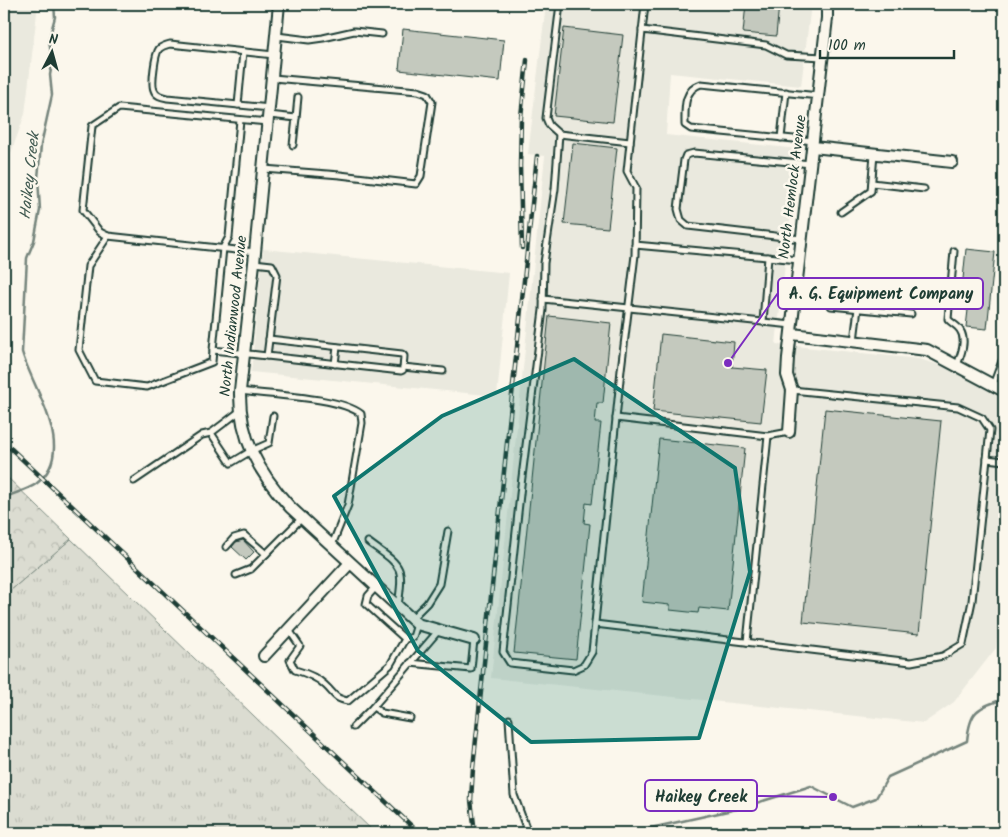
<svg xmlns="http://www.w3.org/2000/svg" width="1008" height="837" font-family="Kalam,sans-serif">
<defs>
<pattern id="grass-tufts" width="24" height="20" patternUnits="userSpaceOnUse" patternTransform="scale(1.25)"><rect width="24" height="20" fill="#dbdcd1"/><path d="M3 7l-1-3M5 7V3M7 7l1-3M15 17l-1-3M17 17v-4M19 17l1-3" fill="none" stroke="#bcbeb4"/></pattern>
<pattern id="forest-crowns" width="20" height="18" patternUnits="userSpaceOnUse" patternTransform="scale(1.25)"><rect width="20" height="18" fill="#dbdcd1"/><path d="M2 6a3 3 0 1 1 6 0M12 15a3 3 0 1 1 6 0" fill="none" stroke="#bcbeb4"/></pattern>
</defs>
<rect width="100%" height="100%" fill="#fbf7ec"/>
<filter id="ink" filterUnits="userSpaceOnUse"><feTurbulence type="fractalNoise" baseFrequency=".02" numOctaves="2"/><feDisplacementMap in="SourceGraphic" scale="10" xChannelSelector="R" yChannelSelector="G"/><feConvolveMatrix kernelMatrix="1 2 1 2 8 2 1 2 1" color-interpolation-filters="sRGB"/></filter>
<g filter="url(#ink)">
<g fill="#eae9de">
<path d="M 4,4 L 38,4 L 25,114 L 4,172 Z"/>
<path d="M 546,4 L 811,4 L 801,86 L 670,73 L 666,135 L 798,149 L 776,344 L 919,359 L 946,367 L 1004,400 L 1004,571 L 996,648 L 954,702 L 924,723 L 491,678 L 545,156 L 528,154 Z"/>
<path d="M 263,249 L 509,273 L 497,396 L 251,372 Z"/>
</g>
<path fill="url(#grass-tufts)" stroke="#7d8c82" d="M 71,539 L 375,833 L 4,833 L 4,596 Z"/>
<path fill="url(#forest-crowns)" stroke="#7d8c82" d="M 4,474 L 71,539 L 4,596 Z"/>
<g fill="none" stroke-linecap="round" stroke-linejoin="round">
<g stroke="#74847b" stroke-width="2.5">
<path d="M 4,498 C 14,493 27,490 36,484 C 79,451 33,390 22,352 L 27,258 L 34,241 L 40,210 L 38,178 L 41,145 L 52,95 L 50,75 L 52,64 L 49,39 L 55,17 L 54,4"/>
<path d="M 628,833 L 737,809 L 811,786 L 852,807 L 876,798 L 888,777 L 967,741 C 970,711 976,708 1004,699"/>
</g>
</g>
<g fill="#c4c9be" stroke="#1f3d34">
<path d="M 746,4 L 779,4 L 776,36 L 743,33 Z"/>
<path d="M 564,28 L 623,35 L 613,122 L 554,116 Z"/>
<path d="M 403,29 L 504,40 L 500,81 L 399,70 Z"/>
<path d="M 573,143 L 617,148 L 608,228 L 564,224 Z"/>
<path d="M 966,249 L 995,252 L 987,329 L 966,327 L 968,310 L 960,309 Z"/>
<path d="M 549,316 L 611,323 L 603,403 L 597,403 L 595,423 L 601,423 L 592,504 L 586,503 L 584,523 L 590,524 L 576,659 L 514,653 Z"/>
<path d="M 661,334 L 734,342 L 732,367 L 767,370 L 761,422 L 653,411 Z"/>
<path d="M 825,409 L 941,421 L 919,634 L 803,622 Z"/>
<path d="M 659,439 L 745,448 L 728,611 L 699,608 L 698,613 L 670,610 L 670,605 L 642,602 Z"/>
<path d="M 243,540 L 254,552 L 246,560 L 232,547 L 236,542 Z"/>
</g>
<g fill="none" stroke-linecap="round" stroke-linejoin="round">
<g stroke="#1f3d34" stroke-width="9">
<g id="lane">
<path d="M 560,4 L 546,118 L 549,125 L 559,134 L 555,189 L 544,263 L 543,310 L 521,485 L 503,652 L 510,663 L 573,670 L 584,665 L 592,652 L 621,370 L 635,255 L 636,188 L 627,171 L 645,4"/>
<path d="M 634,4 L 645,5"/>
<path d="M 642,30 L 766,45 L 786,55 L 823,57"/>
<path d="M 277,36 L 309,40 L 323,38 L 354,31 L 382,34"/>
<path d="M 238,105 L 243,52"/>
<path d="M 270,108 L 167,98 C 162,97 156,96 154,90 C 151,84 155,54 159,49 C 162,46 166,45 170,44 L 274,55"/>
<path d="M 269,115 L 296,118 L 293,145"/>
<path d="M 296,118 L 298,97"/>
<path d="M 240,120 L 229,237 L 223,248 L 213,350 L 267,356 L 277,275 L 272,265 L 254,263"/>
<path d="M 559,134 L 630,142"/>
<path d="M 781,138 L 786,92"/>
<path d="M 814,141 L 691,129 L 685,125 C 685,109 683,90 701,84 L 819,96"/>
<path d="M 264,169 L 340,175 L 416,184 L 421,176 L 432,102 L 427,94 L 418,91 L 273,78"/>
<path d="M 872,183 L 924,189"/>
<path d="M 841,212 L 871,191 L 874,154"/>
<path d="M 108,236 L 88,266 L 79,350 L 95,381 L 147,387 L 212,362 L 213,350"/>
<path d="M 801,239 L 688,226 L 681,220 L 678,209 L 684,160 L 686,155 L 694,153 L 811,164"/>
<path d="M 635,245 L 799,260"/>
<path d="M 954,251 L 948,319 C 951,323 957,325 960,330 C 967,340 961,355 957,365"/>
<path d="M 255,252 L 108,236 L 100,232 L 83,210 L 92,126 L 119,108 L 268,122"/>
<path d="M 543,299 L 792,325"/>
<path d="M 831,306 L 911,314"/>
<path d="M 763,322 L 768,257"/>
<path d="M 854,341 L 858,308"/>
<path d="M 267,356 L 401,371 L 403,370 L 404,356 L 402,354 L 269,339"/>
<path d="M 335,364 L 337,347"/>
<path d="M 403,367 L 443,371"/>
<path d="M 993,385 L 1002,361 L 1004,360"/>
<path d="M 240,391 C 269,395 341,397 361,414 L 362,423 L 348,505 L 332,545"/>
<path d="M 240,411 L 211,433 L 231,463 L 251,451 L 269,443 L 273,416"/>
<path d="M 616,418 L 768,436 L 789,432"/>
<path d="M 987,459 L 1004,461"/>
<path d="M 134,481 L 202,435 L 211,433"/>
<path d="M 368,542 C 402,567 404,564 398,606"/>
<path d="M 226,547 L 234,538 L 244,535 L 266,554 L 302,518"/>
<path d="M 236,575 L 251,569 L 266,554"/>
<path d="M 376,587 L 368,596 L 366,604 L 405,639 L 413,637 L 417,624"/>
<path d="M 412,618 L 427,603 L 439,584 L 448,531"/>
<path d="M 595,624 L 911,662 L 943,656 L 963,644 L 972,601 L 990,430 L 982,418 L 958,407 L 792,390"/>
<path d="M 289,630 L 300,646 L 290,660 L 295,670 C 306,673 317,677 325,685 C 335,694 333,698 348,701 L 390,665 L 405,639"/>
<path d="M 747,642 L 768,436"/>
<path d="M 410,663 L 471,669 L 474,640"/>
<path d="M 410,718 L 382,713 L 373,707 L 439,630"/>
<path d="M 509,719 L 514,795 L 528,833"/>
<path d="M 353,727 L 373,707"/>
</g>
</g>
<g stroke="#1f3d34" stroke-width="14">
<g id="street">
<path d="M 279,4 L 254,263 L 240,391 C 239,438 259,473 290,507 L 417,624 L 474,640"/>
<path d="M 813,147 L 952,162"/>
<path d="M 792,334 L 927,350 L 1004,391"/>
<path d="M 789,432 L 792,390 L 787,375 L 788,358 L 827,18 L 827,4"/>
<path d="M 264,656 L 350,563"/>
</g>
</g>
<use href="#lane" stroke="#fbf7ec" stroke-width="5"/>
<use href="#street" stroke="#fbf7ec" stroke-width="10"/>
<g stroke="#1f3d34" stroke-width="4.5">
<g id="rail">
<path d="M 522,248 L 520,166 L 521,117 L 527,60"/>
<path d="M 4,442 L 419,833"/>
<path d="M 475,833 L 471,800 L 473,768 L 537,156"/>
</g>
</g>
<use href="#rail" stroke="#fbf7ec" stroke-width="2.5" stroke-dasharray="8" stroke-linecap="butt"/>
</g>
</g>
<path fill="#0f766e" fill-opacity="0.2" stroke="#0f766e" stroke-width="4" stroke-linejoin="round" d="M 574,359 L 735,468 L 750,572 L 699,738 L 531,742 L 418,651 L 334,496 L 442,416 Z"/>
<g text-anchor="middle" dominant-baseline="central" stroke-width="5" stroke-linejoin="round" paint-order="stroke">
<g font-size="15" fill="#1f3d34" stroke="#fbf7ec">
<text transform="translate(793 187) rotate(-83)">North Hemlock Avenue</text>
<text transform="translate(234 316) rotate(-84)">North Indianwood Avenue</text>
</g>
<g font-size="16" font-style="italic" fill="#425b52" stroke="#fbf7ec">
<text transform="translate(30 176) rotate(-84)">Haikey Creek</text>
</g>
</g>
<path fill="none" stroke="#7b2cbf" stroke-width="2" d="M728 363L778 293M833 797L757 796"/>
<g fill="#7b2cbf" stroke="#fbf7ec" stroke-width="2">
<circle cx="728" cy="363" r="5"/>
<circle cx="833" cy="797" r="5"/>
</g>
<g fill="#fbf7ec" stroke="#7b2cbf" stroke-width="2">
<rect x="778" y="278" width="205" height="31" rx="5"/>
<rect x="645" y="780" width="112" height="31" rx="5"/>
</g>
<g font-size="16" text-anchor="middle" font-weight="bold" fill="#1f3d34">
<text x="881" y="299">A. G. Equipment Company</text>
<text x="701" y="802">Haikey Creek</text>
</g>
<rect width="1008" height="837" fill="none" stroke="#fbf7ec" stroke-width="20"/>
<rect x="10" y="10" width="988" height="817" fill="none" stroke="#1f3d34" stroke-width="2" filter="url(#ink)"/>
<g transform="translate(52 52) rotate(6)" stroke="#fbf7ec" stroke-width="4" paint-order="stroke">
<path d="M0-4L9 19L0 12L-9 19Z" fill="#1f3d34"/>
<text y="-8" font-size="14" font-weight="bold" text-anchor="middle" fill="#1f3d34">N</text>
</g>
<path d="M820 50v8h134v-8" fill="none" stroke="#1f3d34" stroke-width="2.5"/>
<text x="828" y="50" font-size="15" fill="#1f3d34" stroke="#fbf7ec" stroke-width="4" paint-order="stroke">100 m</text>
</svg>
